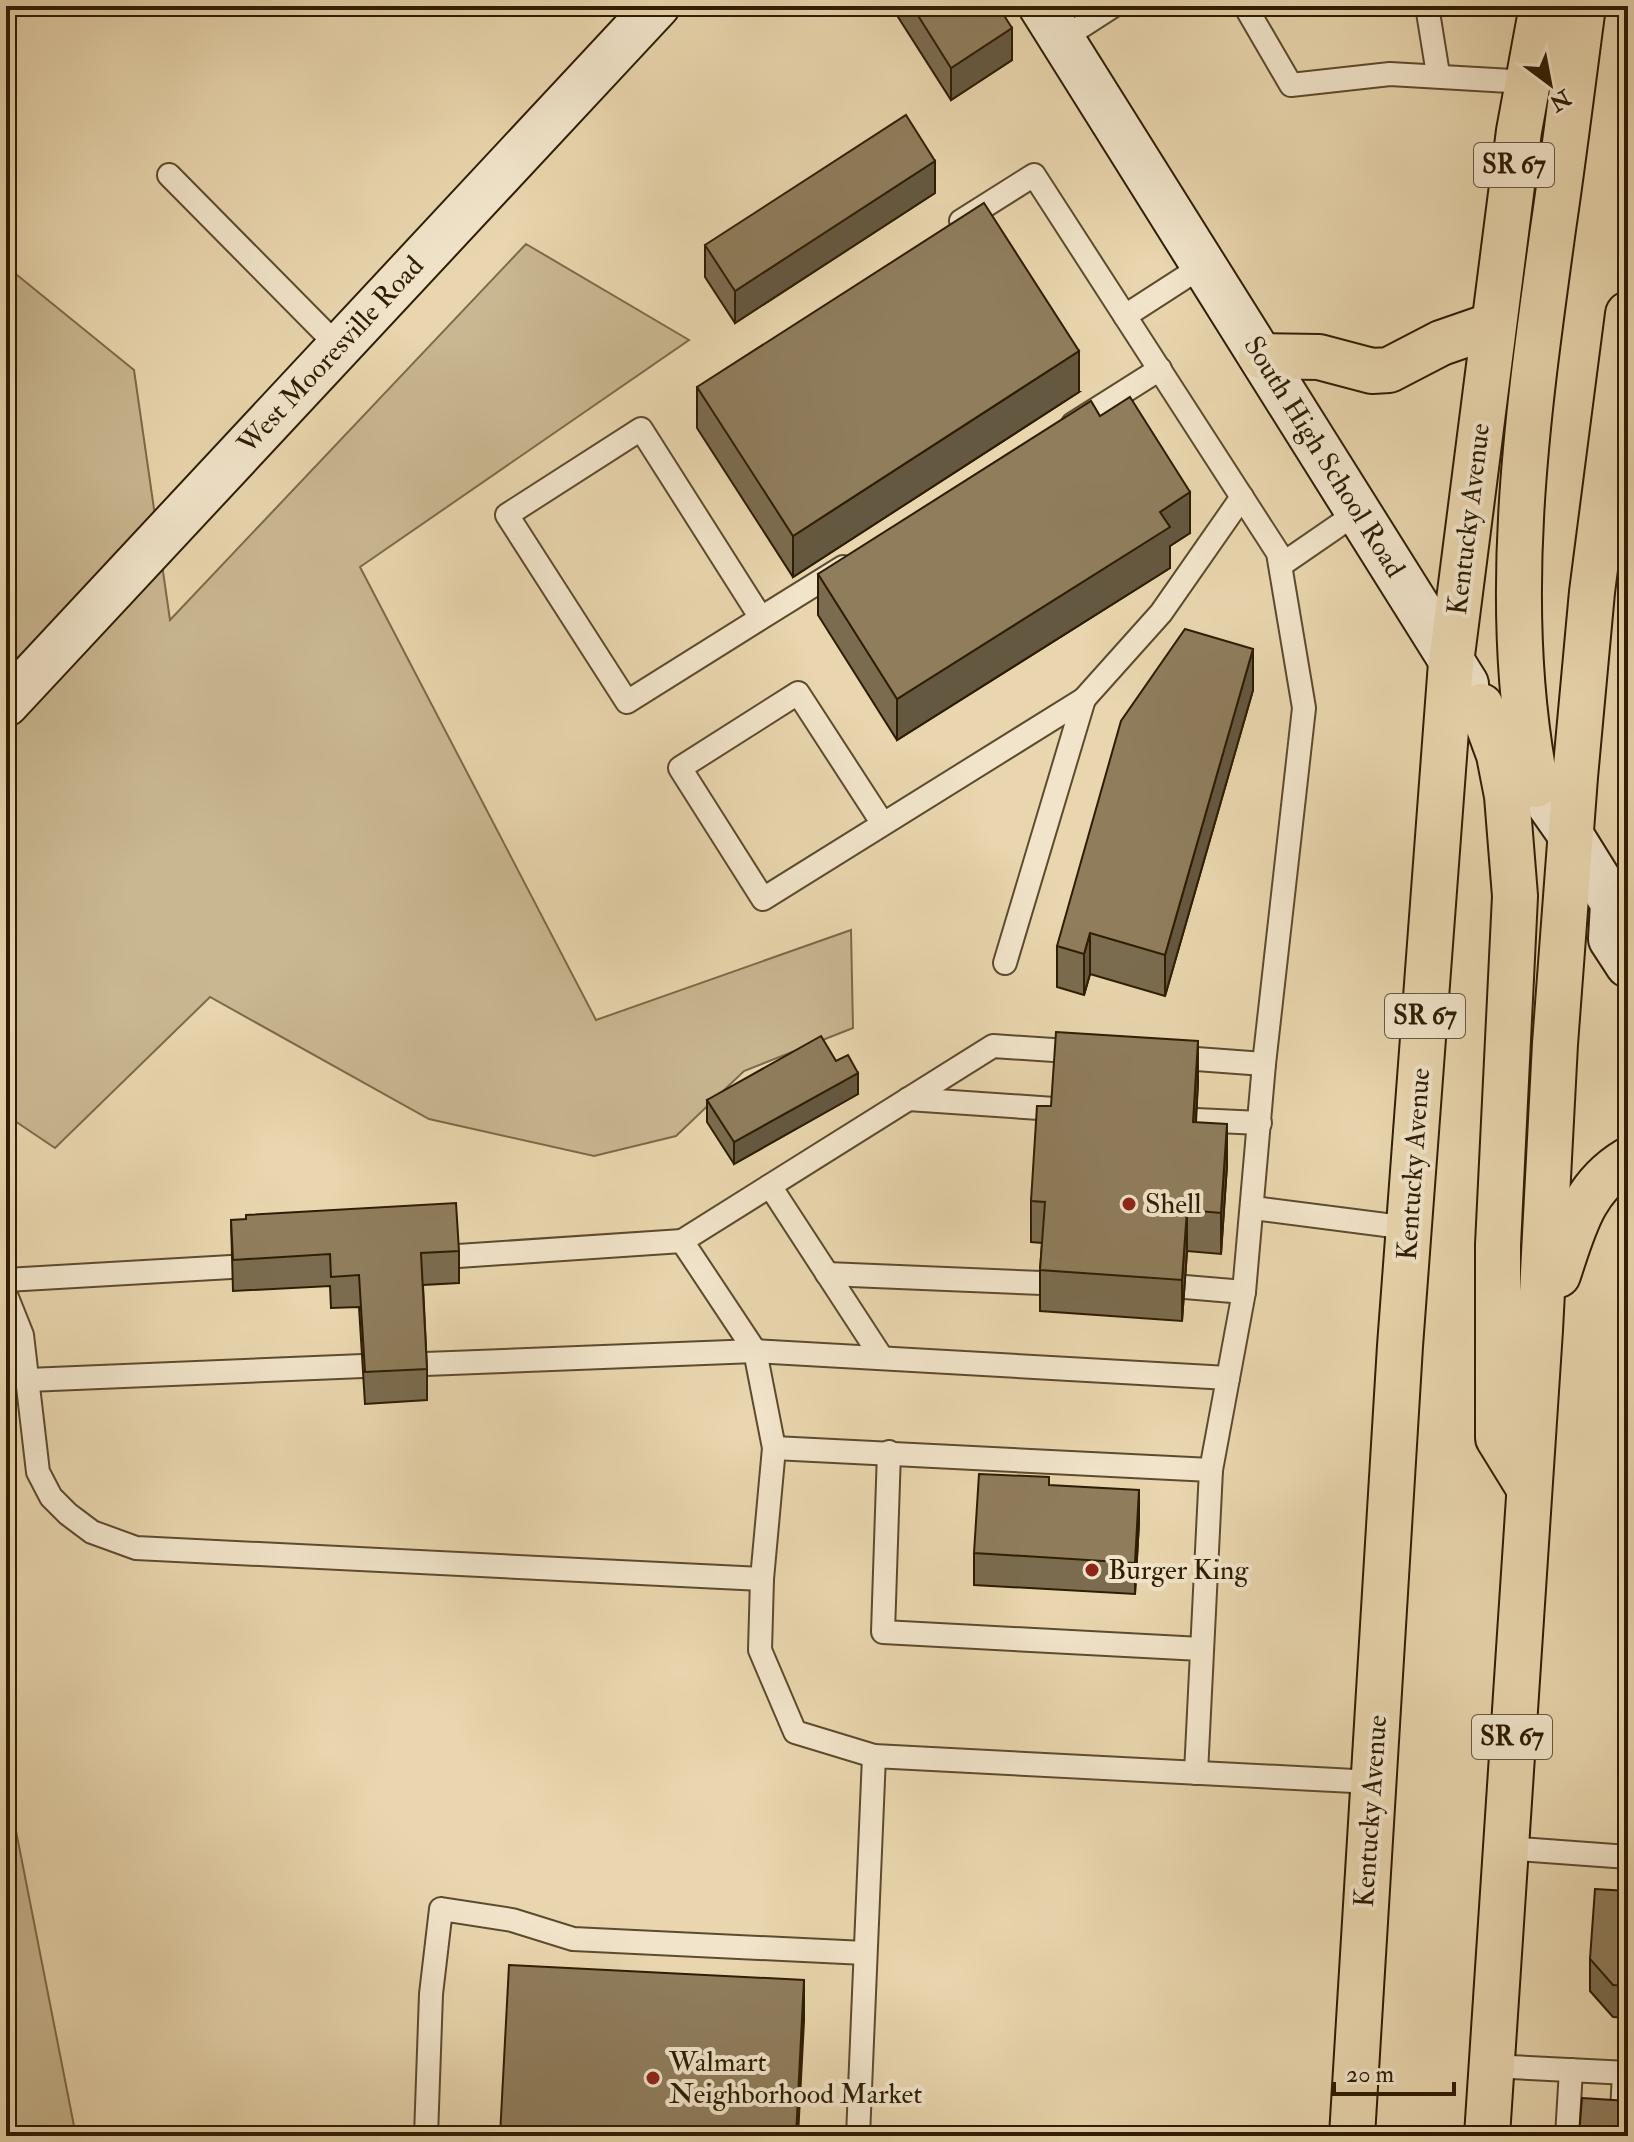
<svg xmlns="http://www.w3.org/2000/svg" width="1634" height="2142" font-family="'IM FELL Double Pica',serif">
<rect width="100%" height="100%" fill="#e9d6ae"/>
<filter id="stains"><feTurbulence type="fractalNoise" baseFrequency=".0025" numOctaves="4"/><feColorMatrix values="0 0 0 0 .2 0 0 0 0 .09 0 0 0 0 .02 0 0 0 .5 -.17"/></filter>
<radialGradient id="worn" r=".72"><stop offset=".6" stop-color="#630" stop-opacity="0"/><stop offset="1" stop-color="#630" stop-opacity=".3"/></radialGradient>
<g fill="#c9b791" stroke="#7c6a4a" stroke-width="2">
<path d="M 526,244 L 689,340 L 360,567 L 596,1020 L 851,930 L 853,1028 L 744,1071 L 676,1136 L 594,1156 L 429,1119 L 210,997 L 55,1148 L 6,1115 L 6,266 L 134,370 L 170,620 Z"/>
<path d="M 6,1780 L 76,2136 L 6,2136 Z"/>
</g>
<g fill="none" stroke-linecap="round" stroke-linejoin="round">
<g stroke="#5d4b2e" stroke-width="26">
<g id="lane">
<path d="M 1245,6 L 1291,85 L 1390,74 L 1528,82"/>
<path d="M 1427,6 L 1438,74"/>
<path d="M 1062,39 L 1113,6"/>
<path d="M 169,175 L 339,347"/>
<path d="M 961,221 L 1034,175 L 1125,316"/>
<path d="M 1073,424 L 1160,369"/>
<path d="M 1281,565 L 1358,512"/>
<path d="M 761,618 L 627,702 L 507,515 L 641,429 L 761,618 L 843,567"/>
<path d="M 883,824 L 798,693 L 680,768 L 763,899 L 1084,699 L 1161,613 L 1242,497"/>
<path d="M 1005,963 L 1084,699"/>
<path d="M 1169,1057 L 1264,1064"/>
<path d="M 908,1099 L 1054,1109"/>
<path d="M 1196,1120 L 1260,1123"/>
<path d="M 770,1186 L 882,1358"/>
<path d="M 1253,1208 L 1409,1228"/>
<path d="M 458,1256 L 682,1241"/>
<path d="M 827,1274 L 1042,1283"/>
<path d="M 6,1280 L 231,1267"/>
<path d="M 1185,1287 L 1244,1292"/>
<path d="M 6,1295 L 22,1335 L 38,1472 L 51,1497 L 68,1514 L 92,1532 L 136,1548 L 762,1579"/>
<path d="M 425,1364 L 755,1351 L 1228,1378"/>
<path d="M 28,1380 L 363,1366"/>
<path d="M 774,1448 L 1211,1470"/>
<path d="M 889,1452 L 883,1632 L 1201,1649"/>
<path d="M 874,1756 L 795,1732 L 760,1650 L 762,1579 L 774,1448 L 755,1351 L 682,1241 L 993,1046 L 1083,1052"/>
<path d="M 1196,1773 L 1211,1470 L 1244,1292 L 1264,1064 L 1304,708 L 1278,553 L 1125,316 L 1204,265"/>
<path d="M 1505,1848 L 1628,1857"/>
<path d="M 1491,2066 L 1628,2073"/>
<path d="M 1622,2112 L 1624,2073"/>
<path d="M 426,2136 L 431,1994 L 441,1909 L 512,1920 L 573,1939 L 865,1953"/>
<path d="M 858,2136 L 874,1756 L 1373,1782"/>
<path d="M 1567,2136 L 1571,2070"/>
</g>
</g>
<g stroke="#2e1d03" stroke-width="48">
<g id="secondary">
<path d="M 1041,6 L 1466,684"/>
<path d="M 6,704 L 657,6"/>
<path d="M 1514,754 L 1572,837 L 1613,903 L 1611,939 L 1628,965"/>
</g>
</g>
<g stroke="#2e1d03" stroke-width="48">
<g id="primary">
<path d="M 1261,356 L 1319,357 L 1372,371 L 1389,370 L 1441,343 L 1493,325"/>
<path d="M 1481,706 L 1499,755 L 1507,796 L 1515,896 L 1498,1245 L 1498,1438 L 1527,1485"/>
<path d="M 1536,785 C 1500,602 1528,411 1553,229 C 1564,155 1573,80 1583,6"/>
<path d="M 1558,1275 C 1574,1227 1583,1187 1628,1160"/>
<path d="M 1352,2136 L 1400,1346 L 1451,663 L 1519,131 L 1542,6"/>
<path d="M 1487,2136 L 1540,1330 L 1555,1044 L 1575,777 L 1592,592 L 1628,314"/>
</g>
</g>
<use href="#lane" stroke="#f1e4ca" stroke-width="22"/>
<use href="#secondary" stroke="#f1e4ca" stroke-width="44"/>
<use href="#primary" stroke="#e9d6ae" stroke-width="44"/>
</g>
<g fill="#7b6c4f" stroke="#2e1d03" stroke-width="2">
<path d="M 891,6 L 998,6 L 1012,60 L 951,100 Z"/>
<path d="M 935,193 L 735,323 L 705,277 L 705,245 Z"/>
<path d="M 697,387 L 1079,392 L 793,577 L 697,428 Z"/>
<path d="M 1100,416 L 1190,533 L 1170,546 L 1170,568 L 897,740 L 818,615 L 818,574 Z"/>
<path d="M 1253,690 L 1165,996 L 1090,974 L 1084,995 L 1057,987 L 1057,946 Z"/>
<path d="M 836,1061 L 858,1094 L 734,1164 L 707,1122 L 707,1100 Z"/>
<path d="M 1198,1082 L 1196,1122 L 1227,1165 L 1221,1254 L 1187,1251 L 1182,1321 L 1040,1311 L 1040,1270 L 1042,1243 L 1031,1242 L 1031,1201 L 1051,1106 Z"/>
<path d="M 231,1220 L 459,1251 L 459,1283 L 423,1285 L 427,1369 L 427,1400 L 365,1404 L 359,1307 L 331,1308 L 330,1286 L 233,1291 Z"/>
<path d="M 1139,1522 L 1135,1594 L 974,1585 L 974,1553 Z"/>
<path d="M 1628,1891 L 1628,2018 L 1613,2017 L 1590,1991 L 1590,1959 Z"/>
</g>
<g fill="#645840" stroke="#2e1d03" stroke-width="2">
<path d="M 1012,28 L 1012,60 L 951,100 L 951,68 Z"/>
<path d="M 935,161 L 935,193 L 735,323 L 735,291 Z"/>
<path d="M 1079,351 L 1079,392 L 793,577 L 793,536 Z"/>
<path d="M 1190,492 L 1190,533 L 1170,546 L 1170,568 L 897,740 L 897,699 L 1160,512 Z"/>
<path d="M 1253,649 L 1253,690 L 1165,996 L 1165,955 Z"/>
<path d="M 1090,933 L 1090,974 L 1084,995 L 1084,954 Z"/>
<path d="M 1198,1041 L 1198,1082 L 1193,1163 L 1193,1122 Z"/>
<path d="M 858,1073 L 858,1094 L 734,1164 L 734,1142 Z"/>
<path d="M 1227,1124 L 1227,1165 L 1221,1254 L 1221,1213 Z"/>
<path d="M 1187,1210 L 1187,1251 L 1182,1321 L 1182,1280 Z"/>
<path d="M 1139,1490 L 1139,1522 L 1135,1594 L 1135,1563 Z"/>
<path d="M 804,1980 L 804,2021 L 798,2136 L 796,2136 Z"/>
</g>
<g fill="#8f7d5c" stroke="#2e1d03" stroke-width="2">
<path d="M 912,6 L 998,6 L 1012,28 L 951,68 Z"/>
<path d="M 906,115 L 935,161 L 735,291 L 705,245 Z"/>
<path d="M 984,203 L 1079,351 L 793,536 L 697,387 Z"/>
<path d="M 1130,397 L 1190,492 L 1160,512 L 1170,527 L 897,699 L 818,574 L 1091,401 L 1100,416 Z"/>
<path d="M 1185,629 L 1253,649 L 1165,955 L 1090,933 L 1084,954 L 1057,946 L 1121,721 Z"/>
<path d="M 1056,1032 L 1198,1041 L 1193,1122 L 1227,1124 L 1221,1213 L 1187,1210 L 1182,1280 L 1040,1270 L 1045,1202 L 1031,1201 L 1037,1106 L 1051,1106 Z"/>
<path d="M 821,1036 L 836,1061 L 848,1055 L 858,1073 L 734,1142 L 707,1100 Z"/>
<path d="M 456,1203 L 459,1251 L 421,1253 L 427,1369 L 365,1372 L 359,1275 L 331,1277 L 330,1254 L 233,1260 L 231,1220 L 246,1219 L 246,1215 Z"/>
<path d="M 979,1474 L 1049,1477 L 1049,1485 L 1139,1490 L 1135,1563 L 974,1553 Z"/>
<path d="M 1595,1889 L 1628,1891 L 1628,1986 L 1613,1985 L 1590,1959 Z"/>
<path d="M 509,1965 L 804,1980 L 796,2136 L 500,2136 Z"/>
<path d="M 1582,2098 L 1628,2101 L 1628,2136 L 1579,2136 Z"/>
</g>
<g fill="#8f2418" stroke="#f1e4ca" stroke-width="3">
<circle cx="1129" cy="1204" r="8"/>
<circle cx="1092" cy="1570" r="8"/>
<circle cx="653" cy="2078" r="8"/>
</g>
<g text-anchor="middle" dominant-baseline="central" stroke-width="8" stroke-linejoin="round" paint-order="stroke">
<g fill="#f1e4ca" stroke="#68593f" stroke-width="2">
<rect x="1474" y="143" width="80" height="44" rx="6"/>
<rect x="1385" y="994" width="80" height="44" rx="6"/>
<rect x="1472" y="1715" width="80" height="44" rx="6"/>
</g>
<g font-size="26" font-weight="bold" fill="#2e1d03">
<text x="1514" y="165">SR 67</text>
<text x="1425" y="1016">SR 67</text>
<text x="1512" y="1737">SR 67</text>
</g>
<g font-size="28" fill="#2e1d03" stroke="#f1e4ca">
<text transform="translate(331 355) rotate(-47)">West Mooresville Road</text>
<text transform="translate(1324 457) rotate(58)">South High School Road</text>
<text transform="translate(1469 519) rotate(-83)">Kentucky Avenue</text>
<text transform="translate(1414 1164) rotate(-86)">Kentucky Avenue</text>
<text transform="translate(1371 1811) rotate(-86)">Kentucky Avenue</text>
</g>
<g font-size="28" fill="#2e1d03" stroke="#f1e4ca" text-anchor="start">
<text x="1145" y="1204">Shell</text>
<text x="1108" y="1570">Burger King</text>
<text x="669" y="2062">Walmart<tspan x="669" dy="32">Neighborhood Market</tspan></text>
</g>
</g>
<rect width="1634" height="2142" fill="none" stroke="#e9d6ae" stroke-width="32"/>
<rect x="8" y="8" width="1618" height="2126" fill="none" stroke="#2e1d03" stroke-width="4"/>
<rect x="16" y="16" width="1602" height="2110" fill="none" stroke="#2e1d03" stroke-width="2"/>
<g transform="translate(1550 84) rotate(148)" stroke="#f1e4ca" stroke-width="6" paint-order="stroke">
<path d="M0-6L14 30L0 20L-14 30Z" fill="#2e1d03"/>
<text y="-12" font-size="22" font-weight="bold" text-anchor="middle" fill="#2e1d03">N</text>
</g>
<path d="M1334 2082v12h120v-12" fill="none" stroke="#2e1d03" stroke-width="4"/>
<text x="1346" y="2082" font-size="24" fill="#2e1d03" stroke="#f1e4ca" stroke-width="6" paint-order="stroke">20 m</text>
<rect width="100%" height="100%" filter="url(#stains)"/>
<rect width="100%" height="100%" fill="url(#worn)"/>
</svg>
